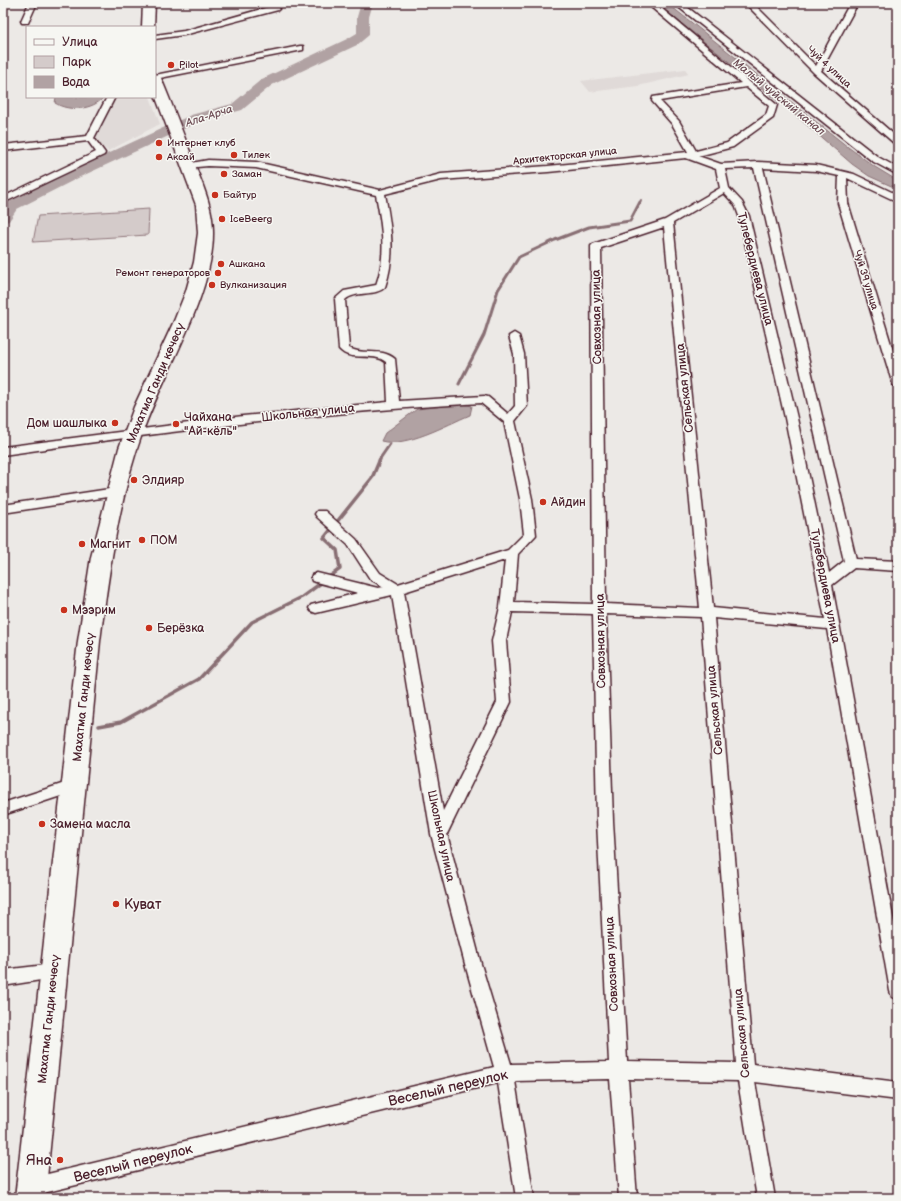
<svg xmlns="http://www.w3.org/2000/svg" width="901" height="1201" font-family="'Balsamiq Sans',sans-serif">
<rect width="100%" height="100%" fill="#ece9e6"/>
<filter id="ink" filterUnits="userSpaceOnUse"><feTurbulence type="fractalNoise" baseFrequency=".025" numOctaves="2"/><feDisplacementMap in="SourceGraphic" scale="8" xChannelSelector="R" yChannelSelector="G"/><feConvolveMatrix kernelMatrix="1 2 1 2 8 2 1 2 1" color-interpolation-filters="sRGB"/></filter>
<g filter="url(#ink)">
<g fill="#e0dad8">
<path d="M 685,69 L 689,74 L 638,86 L 590,92 L 581,81 Z"/>
<path d="M 114,97 L 150,97 L 160,124 L 108,151 L 93,138 Z"/>
</g>
<path fill="#d4cbca" stroke="#8f757a" d="M 149,209 L 148,235 L 33,242 L 38,216 Z"/>
<g fill="#b1a2a3" stroke="#886e73">
<path d="M 656,3 L 667,3 L 848,147 L 875,167 L 898,181 L 898,189 L 869,176 L 852,164 L 800,119 Z"/>
<path d="M 56,97 L 104,97 C 93,110 69,112 55,103 Z"/>
<path d="M 463,404 L 472,406 L 470,415 C 446,425 406,448 381,441 L 385,433 L 417,409 Z"/>
</g>
<g fill="none" stroke-linecap="round" stroke-linejoin="round">
<path stroke="#886e73" stroke-width="2" d="M 640,203 L 641,200"/>
<g stroke="#886e73" stroke-width="3">
<path d="M 459,384 L 484,335 L 498,290 L 519,257 L 555,240 L 589,227 L 630,221 L 640,202"/>
<path d="M 379,460 L 390,444"/>
</g>
<path stroke="#886e73" stroke-width="3.5" d="M 99,726 L 121,722 L 199,679 L 252,622 L 302,597 L 340,569 L 337,550 L 324,538 L 372,478 L 380,459"/>
<path fill="#b1a2a3" fill-rule="evenodd" d="M 361,3 L 373,3 L 369,17 L 369,35 L 357,45 L 272,85 L 242,110 L 201,121 L 80,177 L 17,209 L 9,221 L 3,223 L 3,207 L 7,203 L 70,171 L 191,115 L 232,104 L 262,79 L 347,39 L 357,33 L 357,17 Z"/>
<g stroke="#4a1f2b" stroke-width="3">
<g id="minor">
<path d="M 29,3 L 37,3 L 28,23 L 22,23 L 21,21 Z"/>
<path d="M 276,3 L 284,3 L 278,10 L 184,35 L 155,39 L 155,35 L 184,31 L 272,6 Z"/>
<path d="M 665,3 L 682,3 L 878,157 L 898,168 L 898,175 L 872,161 L 676,5 L 661,8 L 777,105 L 773,118 L 733,147 L 698,156 L 721,164 L 758,162 L 816,165 L 854,174 L 898,195 L 898,202 L 847,178 L 848,203 L 898,367 L 898,388 L 893,385 L 838,203 L 839,176 L 816,171 L 763,168 L 856,559 L 898,561 L 898,571 L 854,568 L 832,585 L 898,945 L 898,999 L 892,997 L 890,991 L 827,629 L 714,618 L 753,1064 L 898,1082 L 898,1100 L 755,1082 L 775,1198 L 757,1198 L 738,1081 L 628,1079 L 637,1198 L 619,1198 L 610,1079 L 515,1081 L 534,1198 L 516,1198 L 498,1083 L 31,1196 L 24,1194 L 22,1187 L 24,1180 L 31,1178 L 494,1067 L 465,964 L 431,834 L 392,595 L 316,613 L 311,611 L 309,608 L 311,605 L 358,593 L 312,581 L 311,578 L 312,575 L 317,573 L 378,588 L 384,587 L 370,579 L 348,545 L 317,517 L 315,514 L 317,511 L 325,511 L 356,539 L 380,573 L 398,584 L 508,550 L 524,534 L 520,499 L 504,422 L 481,403 C 321,412 162,432 3,455 L 3,447 L 243,416 L 388,402 L 386,362 C 373,351 351,363 339,349 L 335,299 L 344,291 L 376,285 C 387,255 382,225 376,195 L 256,168 L 208,166 L 186,168 L 186,164 L 208,160 L 256,162 L 380,190 L 441,174 L 548,166 L 688,152 L 672,124 L 652,101 L 653,97 L 741,83 L 651,7 ZM 746,87 L 769,106 L 766,115 L 727,143 L 696,151 L 679,121 L 660,101 ZM 686,158 L 716,169 L 720,188 L 665,220 L 593,244 L 591,246 L 593,604 L 514,602 L 518,554 L 536,535 L 532,499 L 515,421 L 527,406 L 524,354 L 519,336 L 514,333 L 509,336 L 514,354 L 515,406 L 508,414 L 488,397 L 484,396 L 399,401 L 395,359 C 381,347 364,356 349,348 L 345,300 C 356,290 376,297 385,287 C 396,256 391,226 385,194 L 441,180 L 548,172 ZM 754,168 L 844,561 L 829,573 L 797,418 L 749,216 L 742,202 L 729,188 L 725,169 ZM 724,193 L 735,205 L 739,216 L 785,418 L 825,619 L 713,608 L 673,223 ZM 664,227 L 700,608 L 606,604 L 601,248 ZM 505,560 L 500,607 L 492,641 L 497,702 L 443,811 L 404,592 ZM 512,612 L 593,614 L 597,821 L 609,1062 L 511,1064 L 481,964 L 447,834 L 511,702 L 506,641 ZM 606,614 L 701,617 L 736,1063 L 627,1061 L 613,821 Z"/>
<path d="M 745,3 L 753,3 L 816,66 L 850,3 L 858,3 L 821,71 L 898,138 L 898,145 L 895,144 L 814,73 Z"/>
<path d="M 300,46 L 303,46 L 303,50 L 155,79 L 155,75 Z"/>
<path d="M 107,97 L 115,97 L 94,138 L 105,153 L 104,155 L 3,203 L 3,197 L 96,152 L 88,141 L 3,151 L 3,145 L 87,136 Z"/>
<path d="M 116,488 L 120,489 L 122,492 L 120,495 L 3,513 L 3,505 Z"/>
<path d="M 74,780 L 79,782 L 81,786 L 79,790 L 3,815 L 3,803 Z"/>
<path d="M 54,964 L 60,967 L 62,972 L 60,977 L 3,986 L 3,970 Z"/>
</g>
</g>
<g stroke="#4a1f2b" stroke-width="3">
<g id="primary">
<path d="M 143,3 L 155,3 L 154,27 L 142,27 Z"/>
<path d="M 155,74 L 161,78 C 172,104 182,131 192,157 C 201,182 213,205 213,232 C 214,294 164,372 143,431 C 119,498 109,570 100,641 L 45,1198 L 15,1198 L 78,641 L 91,557 L 119,448 L 134,407 L 174,321 L 186,291 L 194,262 L 198,233 L 196,205 L 155,95 Z"/>
</g>
</g>
<use href="#minor" fill="#f6f6f2" fill-rule="evenodd"/>
<use href="#primary" fill="#f6f6f2" fill-rule="evenodd"/>
</g>
</g>
<g fill="#c8321e" stroke="#f6f6f2" stroke-width="1.5">
<circle cx="171" cy="65" r="4"/>
<circle cx="159" cy="143" r="4"/>
<circle cx="234" cy="155" r="4"/>
<circle cx="159" cy="157" r="4"/>
<circle cx="224" cy="174" r="4"/>
<circle cx="215" cy="195" r="4"/>
<circle cx="222" cy="219" r="4"/>
<circle cx="221" cy="264" r="4"/>
<circle cx="218" cy="273" r="4"/>
<circle cx="212" cy="285" r="4"/>
<circle cx="115" cy="423" r="4"/>
<circle cx="176" cy="424" r="4"/>
<circle cx="134" cy="480" r="4"/>
<circle cx="543" cy="502" r="4"/>
<circle cx="142" cy="540" r="4"/>
<circle cx="82" cy="544" r="4"/>
<circle cx="64" cy="610" r="4"/>
<circle cx="149" cy="628" r="4"/>
<circle cx="42" cy="824" r="4"/>
<circle cx="116" cy="904" r="4"/>
<circle cx="60" cy="1160" r="4"/>
</g>
<g text-anchor="middle" dominant-baseline="central" stroke-width="3" stroke-linejoin="round" paint-order="stroke">
<g font-size="10" fill="#4a1f2b" stroke="#f6f6f2" text-anchor="start">
<text x="179" y="65">Pilot</text>
<text x="167" y="143">Интернет клуб</text>
<text x="242" y="155">Тилек</text>
<text x="167" y="157">Аксай</text>
<text x="232" y="174">Заман</text>
<text x="223" y="195">Байтур</text>
<text x="230" y="219">IceBeerg</text>
<text x="229" y="264">Ашкана</text>
<text x="210" y="273" text-anchor="end">Ремонт генераторов</text>
<text x="220" y="285">Вулканизация</text>
</g>
<g font-size="10" fill="#4a1f2b" stroke="#f6f6f2">
<text transform="translate(829 67) rotate(43)">Чуй 4 улица</text>
<text transform="translate(565 156) rotate(-6)">Архитекторская улица</text>
<text transform="translate(866 280) rotate(73)">Чуй 39 улица</text>
</g>
<g font-size="11" font-style="italic" fill="#6e4d55" stroke="#f6f6f2">
<text transform="translate(779 97) rotate(39)">Малый чуйский канал</text>
<text transform="translate(209 116) rotate(-18)">Ала-Арча</text>
</g>
<g font-size="12" fill="#4a1f2b" stroke="#f6f6f2">
<text transform="translate(755 269) rotate(76)">Тулебердиева улица</text>
<text transform="translate(597 317) rotate(-91)">Совхозная улица</text>
<text transform="translate(156 383) rotate(-67)">Махатма Ганди көчөсү</text>
<text transform="translate(685 388) rotate(-96)">Сельская улица</text>
<text transform="translate(308 413) rotate(-6)">Школьная улица</text>
<text transform="translate(825 586) rotate(79)">Тулебердиева улица</text>
<text transform="translate(601 641) rotate(-91)">Совхозная улица</text>
<text transform="translate(84 697) rotate(-84)">Махатма Ганди көчөсү</text>
<text transform="translate(715 710) rotate(-95)">Сельская улица</text>
<text transform="translate(441 836) rotate(78)">Школьная улица</text>
<text transform="translate(612 964) rotate(-93)">Совхозная улица</text>
<text transform="translate(49 1019) rotate(-84)">Махатма Ганди көчөсү</text>
<text transform="translate(742 1033) rotate(-95)">Сельская улица</text>
</g>
<g font-size="12" fill="#4a1f2b" stroke="#f6f6f2" text-anchor="start">
<text x="184" y="417">Чайхана<tspan x="184" dy="14">"Ай-кёль"</tspan></text>
<text x="107" y="423" text-anchor="end">Дом шашлыка</text>
<text x="142" y="480">Элдияр</text>
<text x="551" y="502">Айдин</text>
<text x="150" y="540">ПОМ</text>
<text x="90" y="544">Магнит</text>
<text x="72" y="610">Мээрим</text>
<text x="157" y="628">Берёзка</text>
<text x="50" y="824">Замена масла</text>
</g>
<g font-size="14" fill="#4a1f2b" stroke="#f6f6f2" text-anchor="start">
<text x="124" y="904">Куват</text>
<text x="52" y="1160" text-anchor="end">Яна</text>
</g>
<g font-size="14" fill="#4a1f2b" stroke="#f6f6f2">
<text transform="translate(448 1088) rotate(-13)">Веселый переулок</text>
<text transform="translate(133 1163) rotate(-14)">Веселый переулок</text>
</g>
</g>
<rect width="901" height="1201" fill="none" stroke="#f6f6f2" stroke-width="16"/>
<rect x="8" y="8" width="885" height="1185" fill="none" stroke="#4a1f2b" stroke-width="1.5" filter="url(#ink)"/>
<rect x="26" y="26" width="130" height="72" fill="#f6f6f2" stroke="#b1a0a2"/>
<rect x="34" y="39" width="20" height="6" fill="#f6f6f2" stroke="#b1a0a2"/>
<text x="62" y="46" font-size="12" fill="#4a1f2b">Улица</text>
<rect x="34" y="56" width="20" height="12" fill="#d4cbca" stroke="#b1a0a2"/>
<text x="62" y="66" font-size="12" fill="#4a1f2b">Парк</text>
<rect x="34" y="76" width="20" height="12" fill="#b1a2a3" stroke="#b1a0a2"/>
<text x="62" y="86" font-size="12" fill="#4a1f2b">Вода</text>
</svg>
